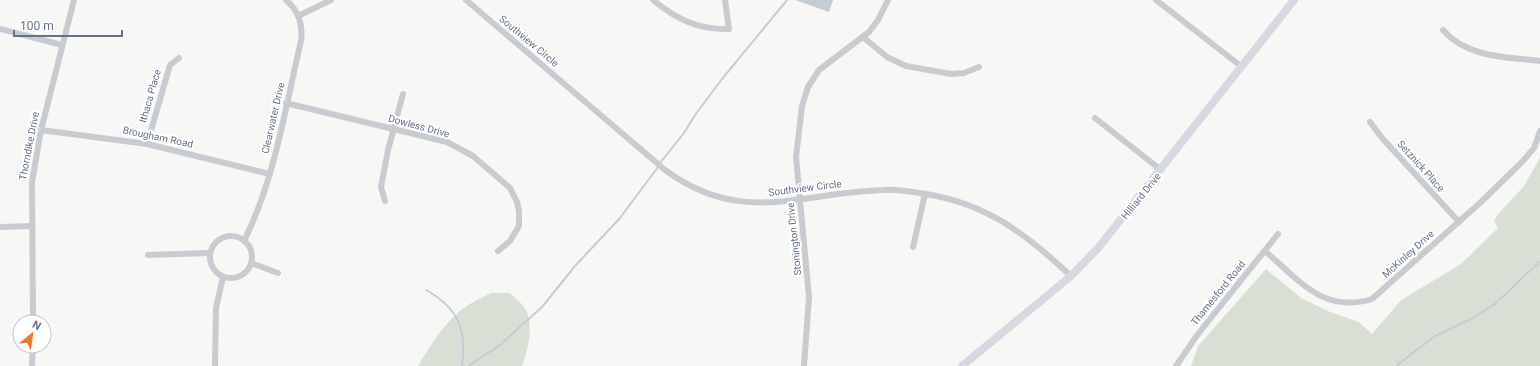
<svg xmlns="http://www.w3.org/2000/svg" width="1540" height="366" font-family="Roboto,sans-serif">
<rect width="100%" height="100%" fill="#f7f8f5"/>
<g fill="#d8e0d6">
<path d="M 1540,157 L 1540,366 L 1191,366 L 1198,346 L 1266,269 L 1301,298 L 1330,312 L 1359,322 L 1372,334 L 1401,300 L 1461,264 L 1498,228 L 1494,221 L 1499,213 L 1524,186 Z"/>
<path d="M 491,293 L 510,293 C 514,298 521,302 524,307 C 535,322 528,351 522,366 L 418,366 C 430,346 443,325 461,310 C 470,303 481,298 491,293 Z"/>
</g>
<path fill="#c5ccd3" d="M 795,0 L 833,0 L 829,12 Z"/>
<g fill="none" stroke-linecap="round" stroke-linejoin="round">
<g stroke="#c5ccd3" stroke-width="2">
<path d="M 660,163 L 684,133 L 695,115 L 722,79 L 787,0"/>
<path d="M 426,290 C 458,308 467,329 462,366"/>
<path d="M 468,366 L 500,345 L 542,307 L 575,266 L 620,218 L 658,167"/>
<path d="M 1396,366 L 1435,336 L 1471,319 L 1495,304 L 1540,261"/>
</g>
<g stroke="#c8cbcf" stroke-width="6">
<path d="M 466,0 L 665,170 C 743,227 800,192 884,190 C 898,189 912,192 926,194 C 988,204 1027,235 1071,276"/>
<path d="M 653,0 C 676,19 698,30 729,29 L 725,0"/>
<path d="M 1156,0 L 1242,67"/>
<path d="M 298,16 L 331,0"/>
<path d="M 0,29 L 62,45"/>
<path d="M 1443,30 C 1467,58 1507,57 1540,61"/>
<path d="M 863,37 L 887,57 L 906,66 L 951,74 L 964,73 L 979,67"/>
<path d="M 286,103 L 447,142 L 473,156 L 510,188 L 517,202 L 519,211 L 519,226 L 510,241 L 498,251"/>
<path d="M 1095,118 L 1161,170"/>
<path d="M 1370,122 L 1382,138 L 1459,222"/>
<path d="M 41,130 L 147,144 L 270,174"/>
<path d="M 147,144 L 170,65 L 179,58"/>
<path d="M 385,201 L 381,187 L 388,150 L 403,94"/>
<path d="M 0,227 L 32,226"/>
<circle cx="231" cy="257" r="21"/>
<path d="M 244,241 C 275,179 285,108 301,41 C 303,25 299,11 286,0"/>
<path d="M 913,247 L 925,194"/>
<path d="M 1265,251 C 1299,280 1323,314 1372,299 L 1481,202 L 1522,162 L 1534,148 L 1540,131"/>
<path d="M 148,255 L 210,253"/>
<path d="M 251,263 L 278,273"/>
<path d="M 33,322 L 32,182 L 41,130 L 74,0"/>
<path d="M 32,366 L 33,346"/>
<path d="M 215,366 L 216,308 L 223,277"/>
<path d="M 804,366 L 809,297 L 796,157 L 802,106 L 808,87 L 819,70 L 869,32 L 878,20 L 888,0"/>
<path d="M 1176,366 L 1198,334 L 1278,234"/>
</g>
<path stroke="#d6dae0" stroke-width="8" d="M 962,366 L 1071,276 L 1099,247 L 1294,0"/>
</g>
<g text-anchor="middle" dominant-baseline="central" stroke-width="4" stroke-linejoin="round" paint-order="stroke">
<g font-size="10" fill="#667288" stroke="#fff">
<text transform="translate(529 41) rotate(40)">Southview Circle</text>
<text transform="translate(150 96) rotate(-74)">Ithaca Place</text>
<text transform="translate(273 118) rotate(-77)">Clearwater Drive</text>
<text transform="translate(419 126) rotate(15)">Dowless Drive</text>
<text transform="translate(158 137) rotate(12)">Brougham Road</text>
<text transform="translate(29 146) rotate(-79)">Thorndike Drive</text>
<text transform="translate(1421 166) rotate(48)">Setznick Place</text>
<text transform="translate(805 188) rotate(-7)">Southview Circle</text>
<text transform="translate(1141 196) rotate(-51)">Hilliard Drive</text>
<text transform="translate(794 239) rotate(-96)">Stonington Drive</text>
<text transform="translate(1408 254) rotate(-42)">McKinley Drive</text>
<text transform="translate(1218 293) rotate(-51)">Thamesford Road</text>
</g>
</g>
<g transform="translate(32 334) rotate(29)"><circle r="19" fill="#ffffff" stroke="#c2c7cf"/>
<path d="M0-3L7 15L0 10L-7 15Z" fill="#eb7822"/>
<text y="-6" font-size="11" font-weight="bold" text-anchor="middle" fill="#667288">N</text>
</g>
<path d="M14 30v6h108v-6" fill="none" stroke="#667288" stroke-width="2"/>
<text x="20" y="30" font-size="12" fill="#667288" stroke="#ffffff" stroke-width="3" paint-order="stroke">100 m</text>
</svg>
